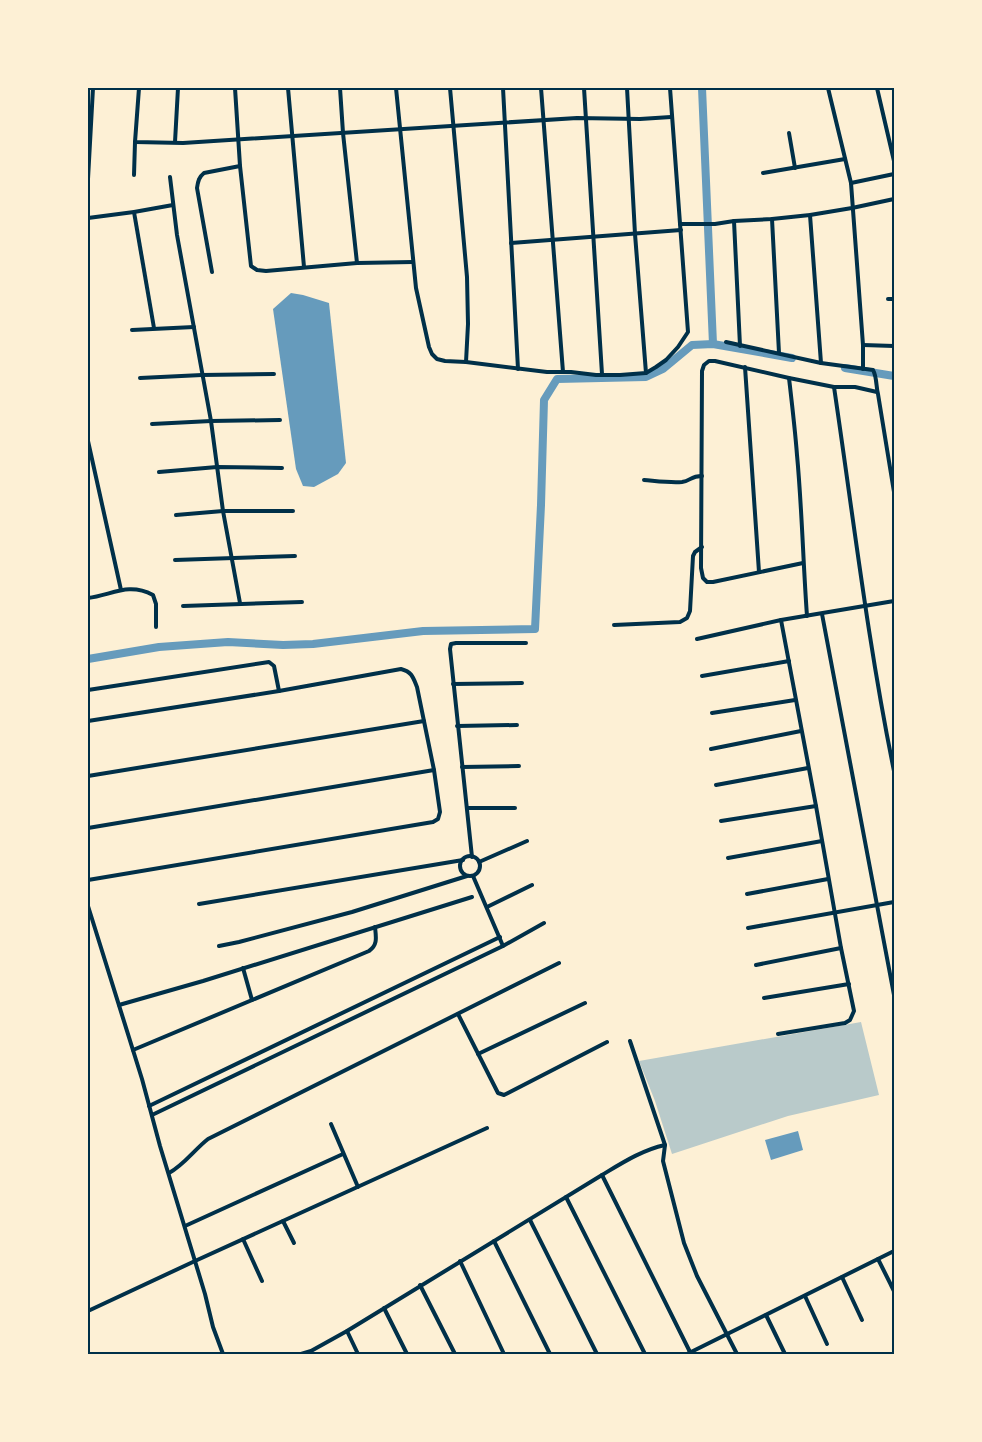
<svg xmlns="http://www.w3.org/2000/svg" width="982" height="1442" font-family="Commissioner,sans-serif">
<rect width="100%" height="100%" fill="#fdf0d5"/>
<path fill="#b9caca" d="M 861,1022 L 879,1095 L 788,1116 L 672,1154 L 655,1101 L 639,1061 Z"/>
<g fill="#669bbc">
<path d="M 291,293 L 303,295 L 329,303 L 346,463 L 338,474 L 314,487 L 303,486 L 296,469 L 273,309 Z"/>
<path d="M 798,1131 L 803,1150 L 771,1160 L 765,1140 Z"/>
</g>
<g fill="none" stroke-linecap="round" stroke-linejoin="round">
<g stroke="#669bbc" stroke-width="8">
<path d="M 702,88 L 713,344"/>
<path d="M 845,368 L 894,376"/>
<path d="M 88,659 L 159,647 L 228,642 L 283,645 L 313,644 L 423,631 L 535,629 L 541,505 L 544,400 L 557,379 L 646,377 L 663,369 L 692,345 L 713,344 L 792,358"/>
</g>
<g stroke="#003049" stroke-width="4">
<path d="M 139,88 L 135,142 L 183,143 L 577,118 L 640,119 L 671,117"/>
<path d="M 235,88 L 240,166 L 251,266 L 257,270 L 266,271 L 357,263 L 413,262"/>
<path d="M 288,88 L 304,267"/>
<path d="M 340,88 L 343,133 L 357,263"/>
<path d="M 396,88 L 416,288 L 429,347 L 432,354 L 437,359 L 445,361 L 466,362 L 547,372 L 571,372 L 596,375 L 620,375 L 646,373 L 656,367 L 666,360 L 678,347 L 688,332 L 670,88"/>
<path d="M 450,88 L 467,277 L 468,324 L 466,362"/>
<path d="M 503,88 L 518,369"/>
<path d="M 541,88 L 563,372"/>
<path d="M 584,88 L 602,374"/>
<path d="M 627,88 L 635,234 L 646,373"/>
<path d="M 828,88 L 851,183 L 863,345 L 863,369"/>
<path d="M 877,88 L 894,161"/>
<path d="M 789,133 L 795,168"/>
<path d="M 175,142 L 178,88"/>
<path d="M 763,173 L 845,159"/>
<path d="M 134,175 L 135,142"/>
<path d="M 170,177 L 177,235 L 211,421 L 223,511 L 240,603"/>
<path d="M 88,179 L 93,88"/>
<path d="M 851,183 L 894,174"/>
<path d="M 134,212 L 154,328"/>
<path d="M 810,215 L 821,363"/>
<path d="M 88,218 L 134,212 L 173,205"/>
<path d="M 772,219 L 779,353"/>
<path d="M 734,221 L 740,346"/>
<path d="M 680,224 L 715,224 L 734,221 L 772,219 L 810,215 L 852,208 L 894,199"/>
<path d="M 511,243 L 681,230"/>
<path d="M 212,272 L 197,188 C 198,181 199,177 204,173 L 240,166"/>
<path d="M 888,299 L 894,299"/>
<path d="M 132,330 L 194,327"/>
<path d="M 726,342 L 821,363 L 873,370 C 877,377 876,387 878,394 L 894,492"/>
<path d="M 863,345 L 894,346"/>
<path d="M 745,367 L 759,572"/>
<path d="M 140,378 L 202,375 L 274,374"/>
<path d="M 789,378 C 792,404 795,429 797,455 C 802,508 803,562 807,616"/>
<path d="M 834,387 C 853,515 868,644 894,771"/>
<path d="M 152,424 L 211,421 L 280,420"/>
<path d="M 88,441 L 121,590"/>
<path d="M 159,472 L 217,467 L 282,468"/>
<path d="M 644,480 C 656,481 670,483 682,482 C 691,481 690,476 702,476"/>
<path d="M 176,515 L 223,511 L 293,511"/>
<path d="M 175,560 L 295,556"/>
<path d="M 803,563 L 713,582 L 707,582 L 703,578 L 701,568 L 702,371 L 704,365 L 709,361 L 715,361 L 789,378 L 834,387 L 855,387 L 877,392"/>
<path d="M 88,598 C 112,595 128,582 153,595 L 156,604 L 156,627"/>
<path d="M 183,606 L 302,602"/>
<path d="M 822,614 L 894,995"/>
<path d="M 614,625 L 680,622 L 687,618 L 690,611 L 693,556 L 695,552 L 702,547"/>
<path d="M 697,639 L 781,620 L 894,601"/>
<path d="M 702,676 L 789,661"/>
<path d="M 453,684 L 522,683"/>
<path d="M 88,690 L 269,662 L 274,666 L 279,691"/>
<path d="M 712,713 L 795,700"/>
<path d="M 88,721 L 279,691 L 401,669 C 412,672 413,677 417,687 L 434,770 L 440,812 L 438,819 L 433,822 L 88,880"/>
<path d="M 457,726 L 517,725"/>
<path d="M 711,749 L 801,731"/>
<path d="M 462,767 L 519,766"/>
<path d="M 88,776 L 424,721"/>
<path d="M 716,785 L 808,768"/>
<path d="M 467,808 L 515,808"/>
<path d="M 721,821 L 816,806"/>
<path d="M 88,828 L 434,770"/>
<circle cx="470" cy="866" r="10"/>
<path d="M 472,857 L 450,649 L 451,644 L 456,643 L 526,643"/>
<path d="M 728,858 L 822,841"/>
<path d="M 479,862 L 527,841"/>
<path d="M 473,876 L 503,946"/>
<path d="M 747,894 L 828,879"/>
<path d="M 199,904 L 463,860"/>
<path d="M 88,906 L 142,1079 L 160,1146 L 205,1294 L 213,1327 L 223,1354"/>
<path d="M 487,907 L 532,885"/>
<path d="M 748,928 L 894,902"/>
<path d="M 219,946 L 239,942 L 352,912 L 467,876"/>
<path d="M 756,965 L 841,948"/>
<path d="M 243,968 L 252,1000"/>
<path d="M 764,998 L 849,984"/>
<path d="M 119,1005 L 203,981 L 472,897"/>
<path d="M 458,1014 L 498,1093 L 504,1095 L 607,1042"/>
<path d="M 778,1034 L 845,1023 L 850,1020 L 854,1011 L 841,948 L 816,806 L 781,620"/>
<path d="M 630,1041 L 665,1145 L 663,1161 L 684,1243 L 697,1276 L 737,1354"/>
<path d="M 133,1050 L 369,951 C 378,945 376,937 375,927"/>
<path d="M 478,1054 L 585,1003"/>
<path d="M 149,1106 L 500,937"/>
<path d="M 152,1115 L 503,946 L 544,923"/>
<path d="M 331,1124 L 358,1187"/>
<path d="M 169,1173 C 184,1165 194,1150 208,1139 L 559,963"/>
<path d="M 602,1175 L 691,1354"/>
<path d="M 566,1197 L 645,1354"/>
<path d="M 530,1220 L 597,1354"/>
<path d="M 283,1221 L 294,1243"/>
<path d="M 185,1226 L 343,1154"/>
<path d="M 243,1239 L 262,1281"/>
<path d="M 494,1241 L 550,1354"/>
<path d="M 878,1259 L 894,1291"/>
<path d="M 460,1261 L 504,1354"/>
<path d="M 842,1277 L 862,1320"/>
<path d="M 420,1285 L 455,1354"/>
<path d="M 805,1296 L 827,1344"/>
<path d="M 384,1308 L 407,1354"/>
<path d="M 88,1311 L 195,1261 L 487,1128"/>
<path d="M 766,1315 L 785,1354"/>
<path d="M 347,1331 L 358,1354"/>
<path d="M 301,1354 L 311,1351 L 347,1331 L 602,1175 C 622,1163 642,1150 665,1145"/>
<path d="M 687,1354 L 894,1251"/>
</g>
</g>
<rect width="982" height="1442" fill="none" stroke="#fdf0d5" stroke-width="178"/>
<rect x="89" y="89" width="804" height="1264" fill="none" stroke="#003049" stroke-width="2"/>
</svg>
